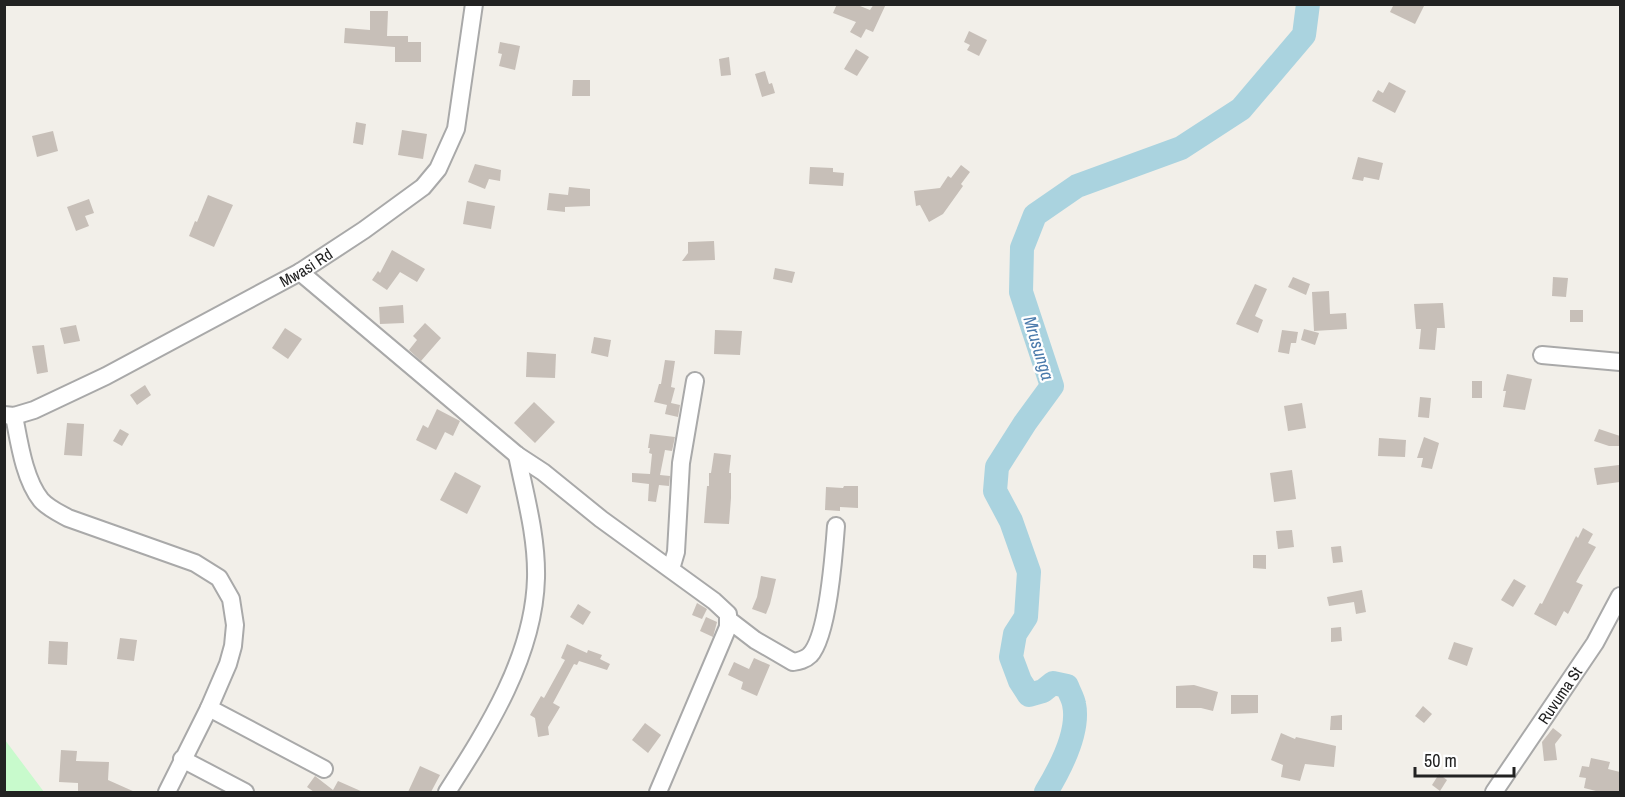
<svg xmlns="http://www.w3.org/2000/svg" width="1625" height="797" font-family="'Archivo Narrow',sans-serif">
<rect width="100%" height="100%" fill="#f2efe9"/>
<path fill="#c8facc" d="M 5,740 L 44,792 L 5,792 Z"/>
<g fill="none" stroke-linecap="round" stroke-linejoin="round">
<path stroke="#aad3df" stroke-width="24" d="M 1046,792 C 1060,769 1080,732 1074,704 C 1073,698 1069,692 1067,686 L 1053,683 L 1043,691 L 1029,695 L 1020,681 L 1011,657 L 1015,634 L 1026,617 L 1029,572 L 1011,521 L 995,491 L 997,467 L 1025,423 L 1052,386 L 1021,292 L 1022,248 L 1035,215 L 1077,186 L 1181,148 L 1241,109 L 1304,35 L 1308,4"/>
</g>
<g fill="#c7bfb8">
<path d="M 837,4 L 855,4 L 870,10 L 874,4 L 886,4 L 873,32 L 866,29 L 861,38 L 850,32 L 856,22 L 833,13 Z"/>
<path d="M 1394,4 L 1425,4 L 1415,24 L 1390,12 Z"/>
<path d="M 370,11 L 388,11 L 387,36 L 408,36 L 408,42 L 421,42 L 421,62 L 395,62 L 395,47 L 344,43 L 345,28 L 370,30 Z"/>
<path d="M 969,31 L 987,40 L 979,56 L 967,50 L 970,45 L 964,42 Z"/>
<path d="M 500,42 L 520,46 L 515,70 L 499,66 L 502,54 L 498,53 Z"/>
<path d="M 856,49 L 869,57 L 857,76 L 844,69 Z"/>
<path d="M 729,57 L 731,75 L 721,76 L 719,59 Z"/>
<path d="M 765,71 L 769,84 L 772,83 L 775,93 L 762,97 L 755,74 Z"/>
<path d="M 573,80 L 590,80 L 590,96 L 572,96 Z"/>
<path d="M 1389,82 L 1406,91 L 1395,113 L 1372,101 L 1378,90 L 1383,93 Z"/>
<path d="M 356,122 L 366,124 L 363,145 L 353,143 Z"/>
<path d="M 402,130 L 427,134 L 423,159 L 398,155 Z"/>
<path d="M 53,131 L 58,151 L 37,157 L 32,136 Z"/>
<path d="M 1358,157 L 1383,163 L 1379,180 L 1364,177 L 1363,181 L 1352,179 Z"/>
<path d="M 475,164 L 501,170 L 500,181 L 489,179 L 485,189 L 468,182 Z"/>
<path d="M 961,165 L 970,172 L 961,184 L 963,186 L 943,214 L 929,222 L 920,205 L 916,206 L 914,191 L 940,188 L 948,176 L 951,178 Z"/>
<path d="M 810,167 L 833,168 L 833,172 L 844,173 L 843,186 L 809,184 Z"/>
<path d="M 569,187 L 590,189 L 590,206 L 565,207 L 565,212 L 547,210 L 549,193 L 568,195 Z"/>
<path d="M 208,195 L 233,205 L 214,247 L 189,236 L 195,221 L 197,222 Z"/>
<path d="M 89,199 L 94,213 L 85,216 L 89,226 L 76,231 L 67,207 Z"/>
<path d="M 467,201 L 495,206 L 491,229 L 463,224 Z"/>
<path d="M 714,241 L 715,260 L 682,261 L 688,253 L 688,242 Z"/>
<path d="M 392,250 L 425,269 L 417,282 L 400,272 L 387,290 L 372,280 L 378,271 L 380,273 Z"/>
<path d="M 775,268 L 795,272 L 792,283 L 773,279 Z"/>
<path d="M 1293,277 L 1310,284 L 1306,295 L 1288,287 Z"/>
<path d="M 1553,277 L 1568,278 L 1566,297 L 1552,296 Z"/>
<path d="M 1255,284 L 1267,289 L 1255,316 L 1263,320 L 1258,333 L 1236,324 Z"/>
<path d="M 1329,291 L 1330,314 L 1346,313 L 1347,329 L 1314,331 L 1312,292 Z"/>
<path d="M 1443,303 L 1445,328 L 1437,328 L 1435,350 L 1419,349 L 1421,329 L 1416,329 L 1414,304 Z"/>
<path d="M 403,305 L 404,323 L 380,324 L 379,307 Z"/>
<rect x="1570" y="310" width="13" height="12"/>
<path d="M 425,323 L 441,338 L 421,361 L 409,350 L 417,340 L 413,336 Z"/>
<path d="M 76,325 L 80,341 L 64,344 L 60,328 Z"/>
<path d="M 285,328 L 302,339 L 288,359 L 272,348 Z"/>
<path d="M 1304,329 L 1319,333 L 1315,345 L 1301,340 Z"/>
<path d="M 715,330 L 742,331 L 740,355 L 714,354 Z"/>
<path d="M 1282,330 L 1298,332 L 1296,343 L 1291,343 L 1289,354 L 1278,352 Z"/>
<path d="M 594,337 L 611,340 L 608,357 L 591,353 Z"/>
<path d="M 44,345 L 48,372 L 37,374 L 32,346 Z"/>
<path d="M 527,352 L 556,354 L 555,378 L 526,377 Z"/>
<path d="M 665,360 L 675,361 L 671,387 L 675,388 L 671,403 L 680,405 L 678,417 L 665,414 L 667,405 L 654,402 L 659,384 L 661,384 Z"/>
<path d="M 1507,374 L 1532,379 L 1525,410 L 1503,407 L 1506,391 L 1503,391 Z"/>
<rect x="1472" y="381" width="10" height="17"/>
<path d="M 145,385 L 151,395 L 137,405 L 130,395 Z"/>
<path d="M 1420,397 L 1431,398 L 1429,418 L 1418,417 Z"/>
<path d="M 534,402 L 555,422 L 535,443 L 514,423 Z"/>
<path d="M 1302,403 L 1306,428 L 1288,431 L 1284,406 Z"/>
<path d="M 437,409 L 460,421 L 453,436 L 445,432 L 436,450 L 416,440 L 423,425 L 428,428 Z"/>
<path d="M 67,423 L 84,424 L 82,456 L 64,455 Z"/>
<path d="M 120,429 L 129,434 L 122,446 L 113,441 Z"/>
<path d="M 1599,429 L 1620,436 L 1620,446 L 1609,446 L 1594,441 Z"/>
<path d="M 650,434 L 675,437 L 672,451 L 665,450 L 660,475 L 670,476 L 669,486 L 659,485 L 656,502 L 648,501 L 649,484 L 632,482 L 632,473 L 650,474 L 652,454 L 649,453 L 650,448 L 648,448 Z"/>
<path d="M 1424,437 L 1439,443 L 1432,469 L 1421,467 L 1423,458 L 1417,458 Z"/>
<path d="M 1379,438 L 1406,440 L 1405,457 L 1378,456 Z"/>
<path d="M 714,453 L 731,455 L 729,473 L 731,473 L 731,498 L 729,524 L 704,523 L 707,486 L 709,486 L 709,473 L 711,473 Z"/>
<path d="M 1619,465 L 1620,482 L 1597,485 L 1594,468 Z"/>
<path d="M 1292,470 L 1296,499 L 1274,502 L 1270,473 Z"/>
<path d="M 455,472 L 481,486 L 467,514 L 440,500 Z"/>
<path d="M 844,486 L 858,486 L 858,508 L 840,507 L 840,511 L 825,510 L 826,487 L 843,488 Z"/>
<path d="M 1583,528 L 1593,534 L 1588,543 L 1596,547 L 1576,582 L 1583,585 L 1568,614 L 1564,611 L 1556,626 L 1534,614 L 1540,603 L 1542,604 L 1576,536 L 1578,538 Z"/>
<path d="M 1292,530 L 1294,547 L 1278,549 L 1276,531 Z"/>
<path d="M 1341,546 L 1343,562 L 1333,563 L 1331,547 Z"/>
<path d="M 1253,555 L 1266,555 L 1266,569 L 1253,568 Z"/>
<path d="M 761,576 L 776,579 L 770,604 L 766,614 L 752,609 L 757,597 Z"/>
<path d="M 1514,579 L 1526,586 L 1513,607 L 1501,600 Z"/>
<path d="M 1362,590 L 1366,612 L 1356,614 L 1354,602 L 1329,606 L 1327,597 Z"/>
<path d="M 697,603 L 707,609 L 702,619 L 692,615 Z"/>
<path d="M 578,604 L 591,612 L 583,625 L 570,617 Z"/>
<path d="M 706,617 L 717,622 L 713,637 L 700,631 Z"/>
<path d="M 1341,627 L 1342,641 L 1331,642 L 1331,628 Z"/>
<path d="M 120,638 L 137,640 L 134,661 L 117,659 Z"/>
<path d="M 49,641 L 68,642 L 67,665 L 48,664 Z"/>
<path d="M 1454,642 L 1473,648 L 1467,666 L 1448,659 Z"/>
<path d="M 567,644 L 587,653 L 588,650 L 602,655 L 600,659 L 610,664 L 607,670 L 579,661 L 577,665 L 574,664 L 553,703 L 560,707 L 548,727 L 549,735 L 538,737 L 535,718 L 530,715 L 541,696 L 544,698 L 565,660 L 561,658 Z"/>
<path d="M 754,658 L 770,665 L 757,696 L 741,689 L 743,682 L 728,675 L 734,662 L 749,669 Z"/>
<path d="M 1194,685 L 1218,692 L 1213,711 L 1201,708 L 1176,708 L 1176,686 Z"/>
<path d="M 1231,695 L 1258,695 L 1258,713 L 1231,714 Z"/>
<path d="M 1423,706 L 1432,714 L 1424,723 L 1415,716 Z"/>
<path d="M 1342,715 L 1342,730 L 1330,730 L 1331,716 Z"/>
<path d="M 645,723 L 661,735 L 648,753 L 632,740 Z"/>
<path d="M 1553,728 L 1562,735 L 1555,744 L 1557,760 L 1544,761 L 1542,742 Z"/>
<path d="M 1281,733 L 1295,739 L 1296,737 L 1336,746 L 1334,767 L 1305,764 L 1300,781 L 1281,777 L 1283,765 L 1271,760 Z"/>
<path d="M 61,750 L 77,751 L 76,761 L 109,762 L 108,780 L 135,792 L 78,792 L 78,783 L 59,782 Z"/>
<path d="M 1591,758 L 1610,762 L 1608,769 L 1620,772 L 1620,792 L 1595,792 L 1596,791 L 1584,788 L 1586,778 L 1579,777 L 1582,766 L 1589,767 Z"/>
<path d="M 420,766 L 440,775 L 431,792 L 408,792 Z"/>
<path d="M 1439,774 L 1447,780 L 1440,791 L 1432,785 Z"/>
<path d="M 315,776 L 333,790 L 338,781 L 363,792 L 314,792 L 307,787 Z"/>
</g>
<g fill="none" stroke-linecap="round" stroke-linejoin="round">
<g stroke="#a9a9a9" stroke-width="20">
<g id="minor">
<path d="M 300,272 L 517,455 L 543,472 L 601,519 L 714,601 L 728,614 L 728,627 L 658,792"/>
<path d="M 1542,355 L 1620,362"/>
<path id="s1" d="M 4,415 L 14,416 L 34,410 L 106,376 L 300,272 L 364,230 L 423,187 L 438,169 L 456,129 L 474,4"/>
<path d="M 14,416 C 19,441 24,479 41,500 C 48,508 59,513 68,518 L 195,563 L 219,578 L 231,599 L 235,625 L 233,646 L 228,664 L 209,708 L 167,792"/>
<path d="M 671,569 L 676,552 L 681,463 L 695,381"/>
<path d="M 729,620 L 755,640 L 793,662 C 799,661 805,660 810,655 C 828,636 834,553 836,526"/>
<path d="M 209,708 L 324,769"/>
<path d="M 182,759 L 245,792"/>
<path d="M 447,792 C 488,728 534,656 536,578 C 537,536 525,495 517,455"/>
<path id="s2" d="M 1494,792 L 1595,643 L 1620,596"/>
</g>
</g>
<use href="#minor" stroke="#fff" stroke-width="16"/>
</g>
<g text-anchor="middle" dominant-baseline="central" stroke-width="4.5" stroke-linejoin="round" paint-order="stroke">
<g font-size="16" fill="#222" stroke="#fff">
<text stroke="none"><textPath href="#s1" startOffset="338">Mwasi Rd</textPath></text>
<text stroke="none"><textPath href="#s2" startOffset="117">Ruvuma St</textPath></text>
</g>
<g font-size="18" font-style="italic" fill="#4a7aab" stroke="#fff">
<text transform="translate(1039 348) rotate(73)">Mrusunga</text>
</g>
</g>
<rect width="1625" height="797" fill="none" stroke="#222222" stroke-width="12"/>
<path d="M1415 767v9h99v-9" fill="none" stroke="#222222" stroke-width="3"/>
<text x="1424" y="767" font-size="18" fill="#222222" stroke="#ffffff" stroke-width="4.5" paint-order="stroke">50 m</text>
</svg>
